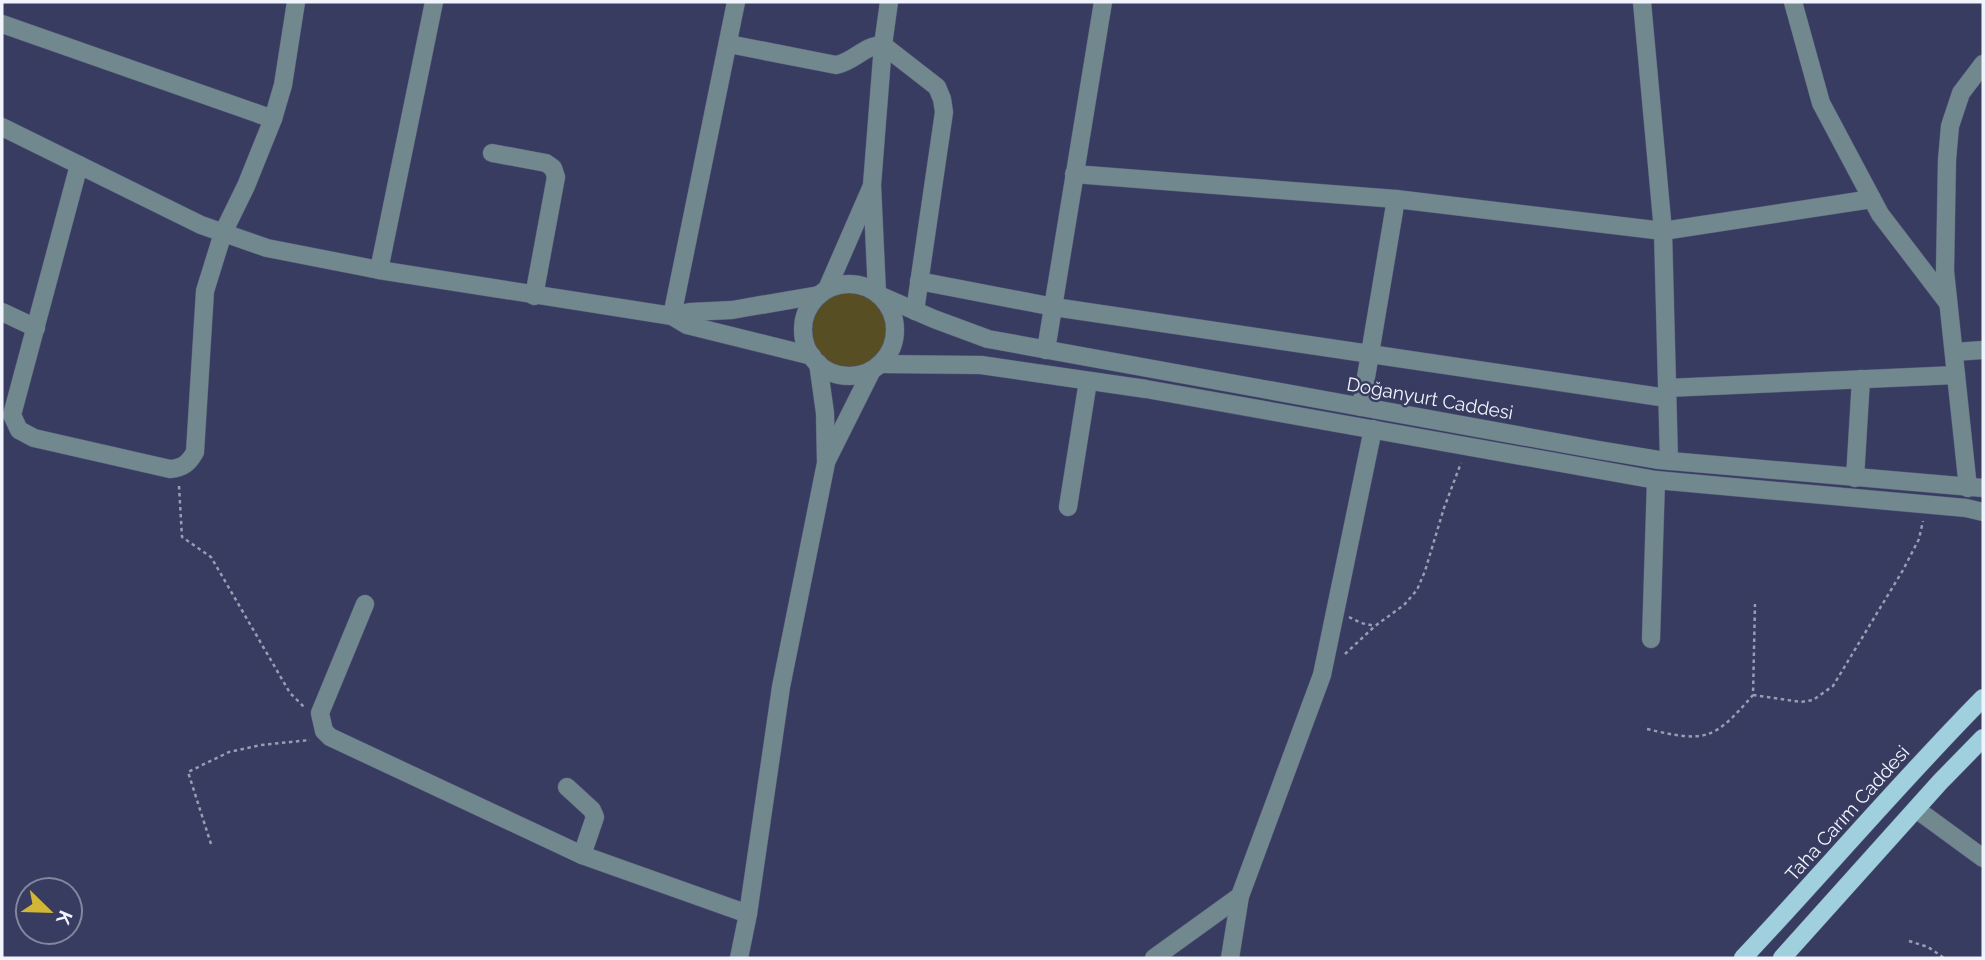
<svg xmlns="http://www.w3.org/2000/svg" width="1985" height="960" font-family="Raleway,sans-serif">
<rect width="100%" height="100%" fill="#373c60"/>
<circle fill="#584e23" cx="849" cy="330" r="38"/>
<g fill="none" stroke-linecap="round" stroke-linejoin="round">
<g stroke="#555979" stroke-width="19">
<g id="minor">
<path d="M 1642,2 L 1663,231 L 1669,461"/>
<path d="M 1793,2 L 1821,103 L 1880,214 L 1948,303"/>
<path d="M 2,24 L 273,119"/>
<path d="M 729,44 L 836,65 C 854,62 864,45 883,45 L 937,87 L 942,99 L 944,112 L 915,311"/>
<path d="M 2,127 L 201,225 L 267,248 L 379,270 L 672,316 L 687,325 L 812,356"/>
<path d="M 492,153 L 546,163 L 553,168 L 556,177 L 534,296"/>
<path d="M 79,165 L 12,415 L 19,430 L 34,438 L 170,469 C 183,468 189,463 195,452 L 205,291 L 223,233 L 246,186 L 273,119 L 283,85 L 296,2"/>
<path d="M 1074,174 L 1396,199 L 1663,231 L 1872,199"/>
<path d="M 379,270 L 434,2"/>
<path d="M 919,281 L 1054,307 L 1667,398"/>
<circle cx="849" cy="330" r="46"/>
<path d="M 827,289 L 871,188"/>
<path d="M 877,293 L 872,185 L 883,45 L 889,2"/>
<path d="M 881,296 L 934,319 L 988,339 L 1599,450 L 1659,460 L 1983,488"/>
<path d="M 2,312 L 36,328"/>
<path d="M 672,316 L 736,2"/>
<path d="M 672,316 L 690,312 L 732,310 L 819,295"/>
<path d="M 1046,350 L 1103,2"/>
<path d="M 1954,352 L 1983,350"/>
<path d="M 880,364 L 981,365 L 1146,389 L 1656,480 L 1966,508 L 1983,512"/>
<path d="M 1667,388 L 1956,375"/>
<path d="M 1361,407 L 1396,199"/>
<path d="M 827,460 L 872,370"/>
<path d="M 1855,478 L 1861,379"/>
<path d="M 1968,488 L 1945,271 L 1947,160 L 1950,126 L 1961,93 L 1983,64"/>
<path d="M 1068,507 L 1088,381"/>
<path d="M 365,604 L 320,713 L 324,731 L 330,737 L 582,855 L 748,914"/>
<path d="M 1651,639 L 1656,480"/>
<path d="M 567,787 L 592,810 L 595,817 L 582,855"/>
<path d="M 1916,809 L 1983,858"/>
<path d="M 739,958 L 748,914 L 781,687 L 826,463 L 825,413 L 818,363"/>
<path d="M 1154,958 L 1240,896"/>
<path d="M 1230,958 L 1240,896 L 1322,675 L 1373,429"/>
</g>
</g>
<g stroke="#555979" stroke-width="19">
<g id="major">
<path d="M 1743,958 C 1824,872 1900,782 1983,698"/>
<path d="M 1782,958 L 1940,782 L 1983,738"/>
</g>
</g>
<g stroke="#999db3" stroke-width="2.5" stroke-dasharray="3.5 3.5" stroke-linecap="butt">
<path d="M 179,486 L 182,537 L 211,557 L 290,693 L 305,708"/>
<path d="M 1349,617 L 1361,623 L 1375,626"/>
<path d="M 1345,654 L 1375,626 L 1404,605 L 1417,590 L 1425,571 L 1444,508 L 1461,463"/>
<path d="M 1753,695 L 1801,702 L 1813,700 L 1833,686 L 1903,570 L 1919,539 L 1923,521"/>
<path d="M 1647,729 C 1706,743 1714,740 1753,695 L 1755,604"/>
<path d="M 211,844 L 188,772 L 229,752 L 261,745 L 310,740"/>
<path d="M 1909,941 L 1928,947 L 1944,958"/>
</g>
<use href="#minor" stroke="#71888f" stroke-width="18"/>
<use href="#major" stroke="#a0d0dd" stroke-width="18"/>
</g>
<g text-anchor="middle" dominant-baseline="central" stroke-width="5" stroke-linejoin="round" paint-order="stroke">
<g font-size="19" fill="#f2f4fd" stroke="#373c60">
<text transform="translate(1430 398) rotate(10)">Doğanyurt Caddesi</text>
<text transform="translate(1847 813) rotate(-48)">Taha Carım Caddesi</text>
</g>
</g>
<rect width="1985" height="960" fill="none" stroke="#f2f4fd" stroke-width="7"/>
<g transform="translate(49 911) rotate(113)"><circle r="33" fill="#373c60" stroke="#82869f" stroke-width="2"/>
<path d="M0-5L12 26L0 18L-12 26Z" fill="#d2b736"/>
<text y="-10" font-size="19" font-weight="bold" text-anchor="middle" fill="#f2f4fd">K</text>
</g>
</svg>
